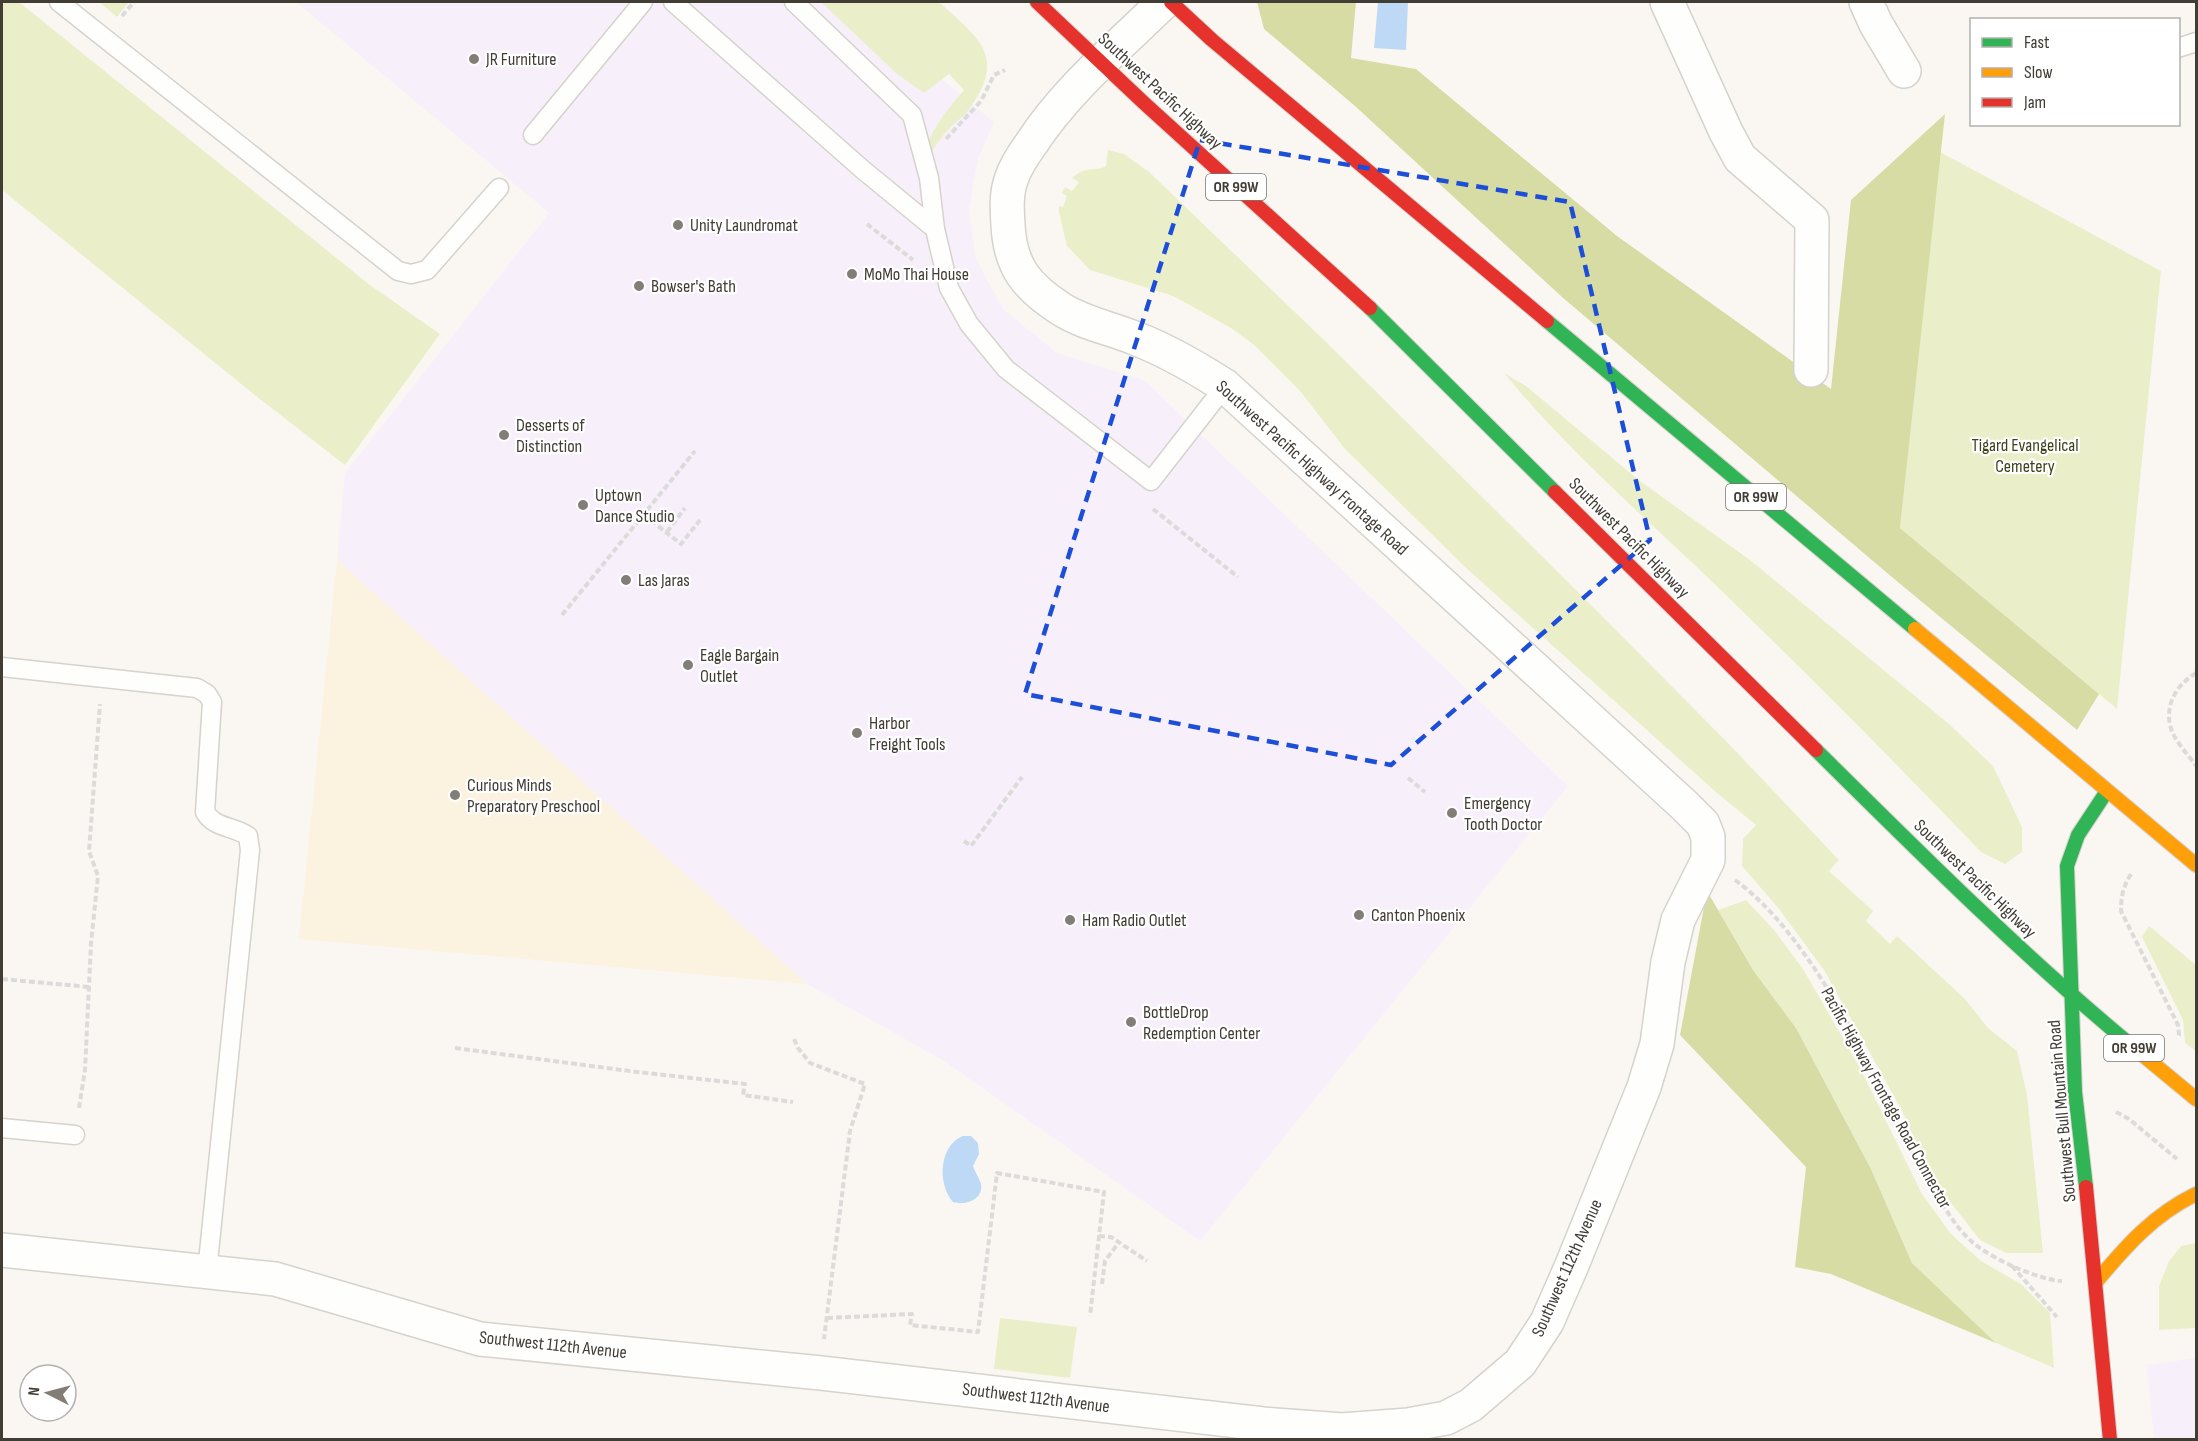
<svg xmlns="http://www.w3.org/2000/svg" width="2198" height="1441" font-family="'Sofia Sans Condensed',sans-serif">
<rect width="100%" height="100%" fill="#faf7f3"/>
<g fill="#f7f0fa">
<path d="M 296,2 L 849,2 L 994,122 L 978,159 L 969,209 L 976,259 L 1003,309 L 1057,353 L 1144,380 L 1568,786 L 1200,1241 L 944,1061 L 807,984 L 337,560 L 345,473 L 549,213 Z"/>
<path d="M 2196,1358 L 2196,1439 L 2154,1439 L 2147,1365 Z"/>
</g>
<path fill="#fcf2e0" d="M 337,560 L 807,984 L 299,939 Z"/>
<g fill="#ebefc9">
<path d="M 2,2 L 19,2 L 370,285 L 440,334 L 345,465 L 256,396 L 2,190 Z"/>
<path d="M 99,2 L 129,2 L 117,17 Z"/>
<path d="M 821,2 L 939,2 C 981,40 1008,58 967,112 C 963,117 958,120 953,125 C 943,134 935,146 928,158 L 925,151 C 933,126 948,109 964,90 L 949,74 L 924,93 L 897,74 Z"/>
<path d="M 1108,150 L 1124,154 L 1149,172 L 1323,339 L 1589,603 L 1727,742 L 1839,860 L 1829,871 L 1873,911 L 1866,921 L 1890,944 L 1897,936 L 1965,999 L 1988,1028 L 2017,1051 L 2027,1095 L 2043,1253 L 2006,1253 L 1980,1240 L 1937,1185 L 1900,1107 L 1824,970 L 1779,909 L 1742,866 L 1743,839 L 1756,825 L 1717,793 L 1465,567 L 1345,449 L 1300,391 L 1254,345 L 1231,328 L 1173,296 L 1090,270 L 1067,246 L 1059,212 L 1059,206 L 1063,207 L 1067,196 L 1062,193 L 1065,187 L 1072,191 L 1079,182 L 1072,178 C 1088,164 1093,173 1106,166 Z"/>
<path d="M 1940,152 L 2161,271 L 2117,709 L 1900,528 Z"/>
<path d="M 1504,373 L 1526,386 L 1640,481 L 1750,560 L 1949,724 L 1993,766 L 2022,827 L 2022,852 L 2005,864 L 1981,852 C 1899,766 1814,681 1729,598 C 1653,524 1571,455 1504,373 Z"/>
<path d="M 1746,900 L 1774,930 L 1803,969 L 1859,1066 L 1922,1194 L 1951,1234 L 1981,1261 L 2021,1284 L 2050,1313 L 2054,1368 L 1996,1343 L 1912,1263 L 1871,1169 L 1796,1028 L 1753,970 L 1718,910 Z"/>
<path d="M 2149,926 L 2196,965 L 2196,1051 L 2185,1043 L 2183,1020 L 2142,937 Z"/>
<path d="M 2196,1243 L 2196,1328 L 2159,1330 L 2159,1286 L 2169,1261 L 2181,1246 Z"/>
<path d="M 1000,1318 L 1077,1327 L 1070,1378 L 994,1369 Z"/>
</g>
<g fill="#d7dca5">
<path d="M 1257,2 L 1356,2 L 1351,58 L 1416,69 L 1617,236 L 1831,389 L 1851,200 L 1945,114 L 1900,528 L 2099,694 L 2077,730 L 1893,578 L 1562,297 L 1355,106 L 1264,29 Z"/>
<path d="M 1707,891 L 1753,970 L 1796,1028 L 1871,1169 L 1912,1263 L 1996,1343 L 1831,1274 L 1795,1267 L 1806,1167 L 1680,1035 Z"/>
</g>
<g fill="#bed9f6">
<path d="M 1378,2 L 1408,2 L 1406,50 L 1374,48 Z"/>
<path d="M 963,1136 L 971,1136 L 978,1143 L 979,1154 L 973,1166 C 975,1172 979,1178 981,1184 C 984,1200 964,1206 953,1202 C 937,1184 939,1145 963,1136 Z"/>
</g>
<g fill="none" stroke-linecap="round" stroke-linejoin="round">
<g stroke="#d6d2cc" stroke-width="21">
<g id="lane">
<path d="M 59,2 L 398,271 L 411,274 L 427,270 L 499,188"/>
<path d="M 673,2 L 862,169 L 935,229"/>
<path d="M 794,2 L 912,115 L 929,178 L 935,229 L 949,288 L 969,324 L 1006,369 L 1151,481 L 1225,386"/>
<path d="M 2178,48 L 2196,42"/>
<path d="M 533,135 L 643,2"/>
<path d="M 2,667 L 197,688 L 207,694 L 212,702 L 205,812 C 214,828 233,826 248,836 L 250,850 L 207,1272"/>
<path d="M 2,1128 L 75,1135"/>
</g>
</g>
<g stroke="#d6d2cc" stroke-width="36">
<g id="street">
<path d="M 1667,2 L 1726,132 L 1740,158 L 1812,220 L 1811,370"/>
<path d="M 1866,2 L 1876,24 L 1904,71"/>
<path d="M 2,1250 L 275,1279 L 480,1339 L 821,1373 L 1263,1424 L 1342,1430 L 1408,1425 L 1446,1418 L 1471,1405 L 1520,1363 L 1547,1322 L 1572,1265 L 1644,1087 L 1657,1044 L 1668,962 L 1678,920 L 1708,860 L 1708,837 L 1703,824 L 1684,805 L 1225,386 C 1197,368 1168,351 1137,339 C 1111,328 1085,324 1061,309 C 1027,287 1010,267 1008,225 C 1007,210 1006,194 1011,180 C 1015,167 1023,155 1031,144 C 1066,90 1118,47 1164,2"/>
</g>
</g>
<g stroke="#d6d2cc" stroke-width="16">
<g id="fast">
<path d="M 1370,308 L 1555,492"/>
<path d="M 1547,321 L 1915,629"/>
<path d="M 1816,750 C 1919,852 2021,954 2132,1046"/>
<path d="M 2086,1187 L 2075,1092 L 2067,866 L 2078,835 L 2107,791"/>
</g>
</g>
<g stroke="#d6d2cc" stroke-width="16">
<g id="slow">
<path d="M 1915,629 L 2196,865"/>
<path d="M 2132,1046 L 2196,1099"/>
<path d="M 2096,1282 C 2126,1246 2153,1215 2196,1194"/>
</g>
</g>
<g stroke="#d6d2cc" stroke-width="16">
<g id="jam">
<path d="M 1037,2 L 1144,103 L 1370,308"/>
<path d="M 1171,2 L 1212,40 L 1547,321"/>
<path d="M 1555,492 L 1816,750"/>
<path d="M 2086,1187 L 2110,1440"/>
</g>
</g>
<g stroke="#dcdbda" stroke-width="4" stroke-dasharray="6 3" stroke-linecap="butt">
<path d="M 122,16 L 134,2"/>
<path d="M 946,139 L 981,101 L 994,75 L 1005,70"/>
<path d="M 867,224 L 913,260"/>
<path d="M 1153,509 L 1238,577"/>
<path d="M 644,515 L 681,544 L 700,520"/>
<path d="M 667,532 L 685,508"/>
<path d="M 562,615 L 695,451"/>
<path d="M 2196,673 C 2179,683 2165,702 2170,725 C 2173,740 2188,754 2196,766"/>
<path d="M 1408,778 L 1425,792"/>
<path d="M 964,841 L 971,846 L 1022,777"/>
<path d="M 2131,874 C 2123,887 2121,896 2121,911 L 2178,1025 L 2179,1035 L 2177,1038"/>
<path d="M 1735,880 C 1789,919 1834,996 1865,1055 C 1891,1105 1911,1158 1943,1205 C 1951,1218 1960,1231 1971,1241 C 1983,1252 2000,1260 2014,1267 C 2030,1273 2045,1280 2062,1281"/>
<path d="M 2,979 L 89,987"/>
<path d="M 794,1039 L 798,1048 L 810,1063 L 865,1084 L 850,1131 L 824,1339"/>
<path d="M 455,1048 L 637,1072 L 745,1084 L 743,1095 L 793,1102"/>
<path d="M 79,1108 L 85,1070 L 91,943 L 98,876 L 89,851 L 100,704"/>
<path d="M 2116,1112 L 2129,1119 L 2177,1159"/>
<path d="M 1099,1236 L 1111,1237 L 1147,1261"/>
<path d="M 2012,1266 L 2057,1317"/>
<path d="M 1102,1284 L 1105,1261 L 1119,1242"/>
<path d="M 827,1318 L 912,1314 L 910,1325 L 978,1332 L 997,1173 L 1104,1192 L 1090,1316"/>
</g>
<use href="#lane" stroke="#fefefd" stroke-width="18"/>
<use href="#street" stroke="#fefefd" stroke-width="33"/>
<use href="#fast" stroke="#30b455" stroke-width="14"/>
<use href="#slow" stroke="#ff9f0a" stroke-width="14"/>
<use href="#jam" stroke="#e5322d" stroke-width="14"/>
</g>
<path fill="none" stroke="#1d4ed8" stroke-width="4.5" stroke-dasharray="12 8" stroke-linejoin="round" d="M 1200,140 L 1570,202 L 1650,540 L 1391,765 L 1025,694 Z"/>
<g fill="#827d77" stroke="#fff" stroke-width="2">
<circle cx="474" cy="59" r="6"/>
<circle cx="678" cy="225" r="6"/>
<circle cx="852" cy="274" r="6"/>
<circle cx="639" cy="286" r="6"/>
<circle cx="504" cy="435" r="6"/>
<circle cx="583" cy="505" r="6"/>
<circle cx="626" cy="580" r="6"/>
<circle cx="688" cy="665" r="6"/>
<circle cx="857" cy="733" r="6"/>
<circle cx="455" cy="795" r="6"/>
<circle cx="1452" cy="813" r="6"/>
<circle cx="1359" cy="915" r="6"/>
<circle cx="1070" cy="920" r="6"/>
<circle cx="1131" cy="1022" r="6"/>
</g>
<g text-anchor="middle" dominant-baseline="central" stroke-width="4.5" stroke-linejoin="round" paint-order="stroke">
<g fill="#fff" stroke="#7a7671" stroke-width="1.5">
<rect x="1206" y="174" width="60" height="26" rx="4.5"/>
<rect x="1726" y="484" width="60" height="26" rx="4.5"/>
<rect x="2104" y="1035" width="60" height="26" rx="4.5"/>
</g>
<g font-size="16" font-weight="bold" fill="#413c34">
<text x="1236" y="187">OR 99W</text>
<text x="1756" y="497">OR 99W</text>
<text x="2134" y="1048">OR 99W</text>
</g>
<g font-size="18" fill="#413c34" stroke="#fff" text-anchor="start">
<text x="486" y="59">JR Furniture</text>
<text x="690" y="225">Unity Laundromat</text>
<text x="864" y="274">MoMo Thai House</text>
<text x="651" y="286">Bowser's Bath</text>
<text x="516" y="425">Desserts of<tspan x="516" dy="21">Distinction</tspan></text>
<text x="595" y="495">Uptown<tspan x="595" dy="21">Dance Studio</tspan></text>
<text x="638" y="580">Las Jaras</text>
<text x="700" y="655">Eagle Bargain<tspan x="700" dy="21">Outlet</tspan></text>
<text x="869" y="723">Harbor<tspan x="869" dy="21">Freight Tools</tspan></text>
<text x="467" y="785">Curious Minds<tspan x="467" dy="21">Preparatory Preschool</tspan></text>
<text x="1464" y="803">Emergency<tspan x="1464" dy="21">Tooth Doctor</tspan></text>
<text x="1371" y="915">Canton Phoenix</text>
<text x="1082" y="920">Ham Radio Outlet</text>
<text x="1143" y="1012">BottleDrop<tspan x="1143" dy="21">Redemption Center</tspan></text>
</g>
<g font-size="18" fill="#413c34" stroke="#fff">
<text transform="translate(1160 91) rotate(43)">Southwest Pacific Highway</text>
<text transform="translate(1312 468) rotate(42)">Southwest Pacific Highway Frontage Road</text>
<text transform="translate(1629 538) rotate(45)">Southwest Pacific Highway</text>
<text transform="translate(1975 879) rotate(44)">Southwest Pacific Highway</text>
<text transform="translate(1886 1098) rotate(61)">Pacific Highway Frontage Road Connector</text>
<text transform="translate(2062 1111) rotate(-95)">Southwest Bull Mountain Road</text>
<text transform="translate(1567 1268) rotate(-66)">Southwest 112th Avenue</text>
<text transform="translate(553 1345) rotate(6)">Southwest 112th Avenue</text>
<text transform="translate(1036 1398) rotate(7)">Southwest 112th Avenue</text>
</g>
<g font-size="18" fill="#3d421a" stroke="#fff">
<text x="2025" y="445">Tigard Evangelical<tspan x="2025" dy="21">Cemetery</tspan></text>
</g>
</g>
<rect width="2198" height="1441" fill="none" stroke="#413c34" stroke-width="6"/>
<rect x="1970" y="18" width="210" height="108" fill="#ffffff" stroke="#b3b1ae" stroke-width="1.5"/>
<rect x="1982" y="38" width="30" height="9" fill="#30b455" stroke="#b3b1ae" stroke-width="1.5"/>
<text x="2024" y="48" font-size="18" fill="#413c34">Fast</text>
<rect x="1982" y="68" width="30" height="9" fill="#ff9f0a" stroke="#b3b1ae" stroke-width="1.5"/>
<text x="2024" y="78" font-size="18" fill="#413c34">Slow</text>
<rect x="1982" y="98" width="30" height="9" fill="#e5322d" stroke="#b3b1ae" stroke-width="1.5"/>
<text x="2024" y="108" font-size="18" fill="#413c34">Jam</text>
<g transform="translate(48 1393) rotate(276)"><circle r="28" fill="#ffffff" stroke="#b3b1ae" stroke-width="1.5"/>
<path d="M0-4.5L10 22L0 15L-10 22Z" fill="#827d77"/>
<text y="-9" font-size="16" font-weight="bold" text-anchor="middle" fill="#413c34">N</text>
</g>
</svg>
